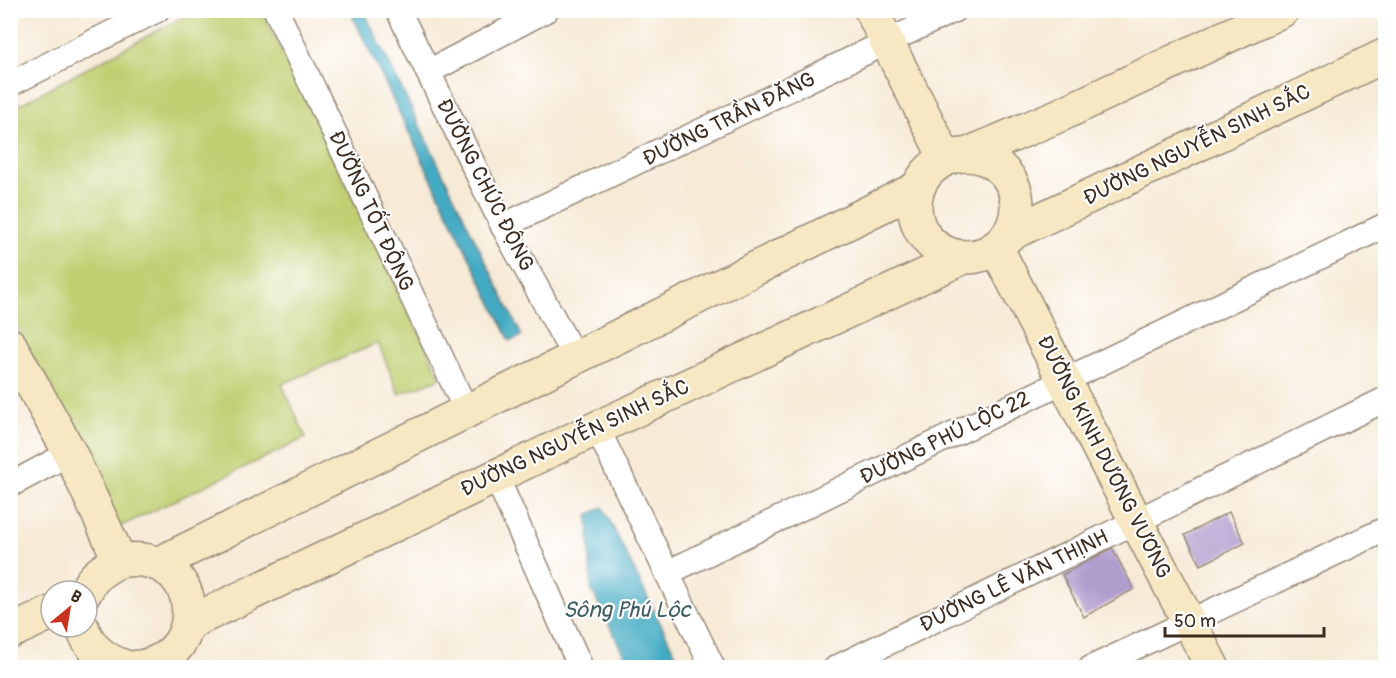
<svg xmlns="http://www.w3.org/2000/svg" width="1396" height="678" font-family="Pangolin,sans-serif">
<rect width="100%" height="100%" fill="#fff"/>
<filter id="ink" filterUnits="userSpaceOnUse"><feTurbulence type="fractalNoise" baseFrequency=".0167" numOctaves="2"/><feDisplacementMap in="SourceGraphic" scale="12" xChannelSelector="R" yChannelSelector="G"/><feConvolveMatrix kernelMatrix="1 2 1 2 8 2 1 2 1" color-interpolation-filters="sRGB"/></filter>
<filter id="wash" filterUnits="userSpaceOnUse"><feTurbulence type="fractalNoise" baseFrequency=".008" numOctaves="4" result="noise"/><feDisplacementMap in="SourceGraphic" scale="24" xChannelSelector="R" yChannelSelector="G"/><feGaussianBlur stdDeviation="1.35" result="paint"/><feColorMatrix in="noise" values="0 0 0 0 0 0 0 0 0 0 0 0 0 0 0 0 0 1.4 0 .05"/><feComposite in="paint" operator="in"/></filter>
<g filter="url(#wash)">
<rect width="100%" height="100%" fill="#f7ead7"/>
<path fill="#c0cf71" stroke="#7e7c48" stroke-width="1.5" d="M 194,11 L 262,11 L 441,378 L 399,394 L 378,343 L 282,384 L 306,438 L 119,527 L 11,315 L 11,109 Z"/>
<g fill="#43aac3" stroke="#3f6a70" stroke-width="1.5">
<path d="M 350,11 L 364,11 L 522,336 L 510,341 Z"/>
<path d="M 603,507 L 682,667 L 630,667 L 591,589 L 588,515 Z"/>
</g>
<g id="blocks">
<g fill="#b19cce">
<path d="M 1229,512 L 1245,543 L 1201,565 L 1185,535 Z"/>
<path d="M 1112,548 L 1134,589 L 1084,617 L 1062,575 Z"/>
</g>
</g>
</g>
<g filter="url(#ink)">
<use href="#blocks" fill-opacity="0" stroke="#998a7a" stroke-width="1.5"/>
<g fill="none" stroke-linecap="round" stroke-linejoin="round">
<g stroke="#998a7a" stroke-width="27">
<g id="street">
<path d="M 276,10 L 467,412"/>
<path d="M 398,10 L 503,226 L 575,358"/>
<path d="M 428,72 L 546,10"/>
<path d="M 10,84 L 157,10"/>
<path d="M 503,226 L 954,10"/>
<path d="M 597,428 L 713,668"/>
<path d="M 496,476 L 581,668"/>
<path d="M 10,485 L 70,453"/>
<path d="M 667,573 L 1386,225"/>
<path d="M 836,668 L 1386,399"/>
<path d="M 1091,668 L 1386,529"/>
</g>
</g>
<g stroke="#998a7a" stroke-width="36">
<g id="secondary">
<path d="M 871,10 L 946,159"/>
<path d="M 966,155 L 1060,115 L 1283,10"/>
<circle cx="966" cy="206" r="51"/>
<path d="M 1008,235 L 1386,55"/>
<path d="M 996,247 L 1136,521 L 1213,668"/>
<path d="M 10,345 L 70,453 L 120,561"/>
<path d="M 158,564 L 918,188"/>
<path d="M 86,591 C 92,577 102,570 115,563 C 124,559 133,559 142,560 C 206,567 206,664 131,668"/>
<path d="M 189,623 L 597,428 L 964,257"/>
<path d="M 82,627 C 90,650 106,661 128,668"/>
<path d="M 10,632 L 51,613"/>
</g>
</g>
<use href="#street" stroke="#fff" stroke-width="24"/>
<use href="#secondary" stroke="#f7e8c3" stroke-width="33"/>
</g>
</g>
<g text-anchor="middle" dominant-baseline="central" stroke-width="4.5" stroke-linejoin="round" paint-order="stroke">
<g font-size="21" fill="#3b2a1e" stroke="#fff">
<text transform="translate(729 119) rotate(-26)">ĐƯỜNG TRẦN ĐĂNG</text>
<text transform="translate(1197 145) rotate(-26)">ĐƯỜNG NGUYỄN SINH SẮC</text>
<text transform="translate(485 185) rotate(63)">ĐƯỜNG CHÚC ĐỘNG</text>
<text transform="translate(371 211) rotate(65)">ĐƯỜNG TỐT ĐỘNG</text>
<text transform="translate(575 438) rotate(-25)">ĐƯỜNG NGUYỄN SINH SẮC</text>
<text transform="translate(945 438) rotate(-26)">ĐƯỜNG PHÚ LỘC 22</text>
<text transform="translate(1104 457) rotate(63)">ĐƯỜNG KINH DƯƠNG VƯƠNG</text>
<text transform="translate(1014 581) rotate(-26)">ĐƯỜNG LÊ VĂN THỊNH</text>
</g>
<g font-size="22" font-style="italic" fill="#3e5d60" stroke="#fff">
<text x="627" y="610">Sông Phú Lộc</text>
</g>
</g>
<rect width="1396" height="678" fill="none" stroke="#fff" stroke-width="36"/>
<g transform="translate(69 609) rotate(30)"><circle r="28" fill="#ffffff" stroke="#b1aaa5" stroke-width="1.5"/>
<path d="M0-4.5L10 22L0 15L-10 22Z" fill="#c8321e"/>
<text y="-9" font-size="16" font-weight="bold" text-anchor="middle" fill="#3b2a1e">B</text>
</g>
<path d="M1165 627v9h159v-9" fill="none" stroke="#3b2a1e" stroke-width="3"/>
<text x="1174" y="627" font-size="18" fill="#3b2a1e" stroke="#ffffff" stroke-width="4.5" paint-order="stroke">50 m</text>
</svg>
